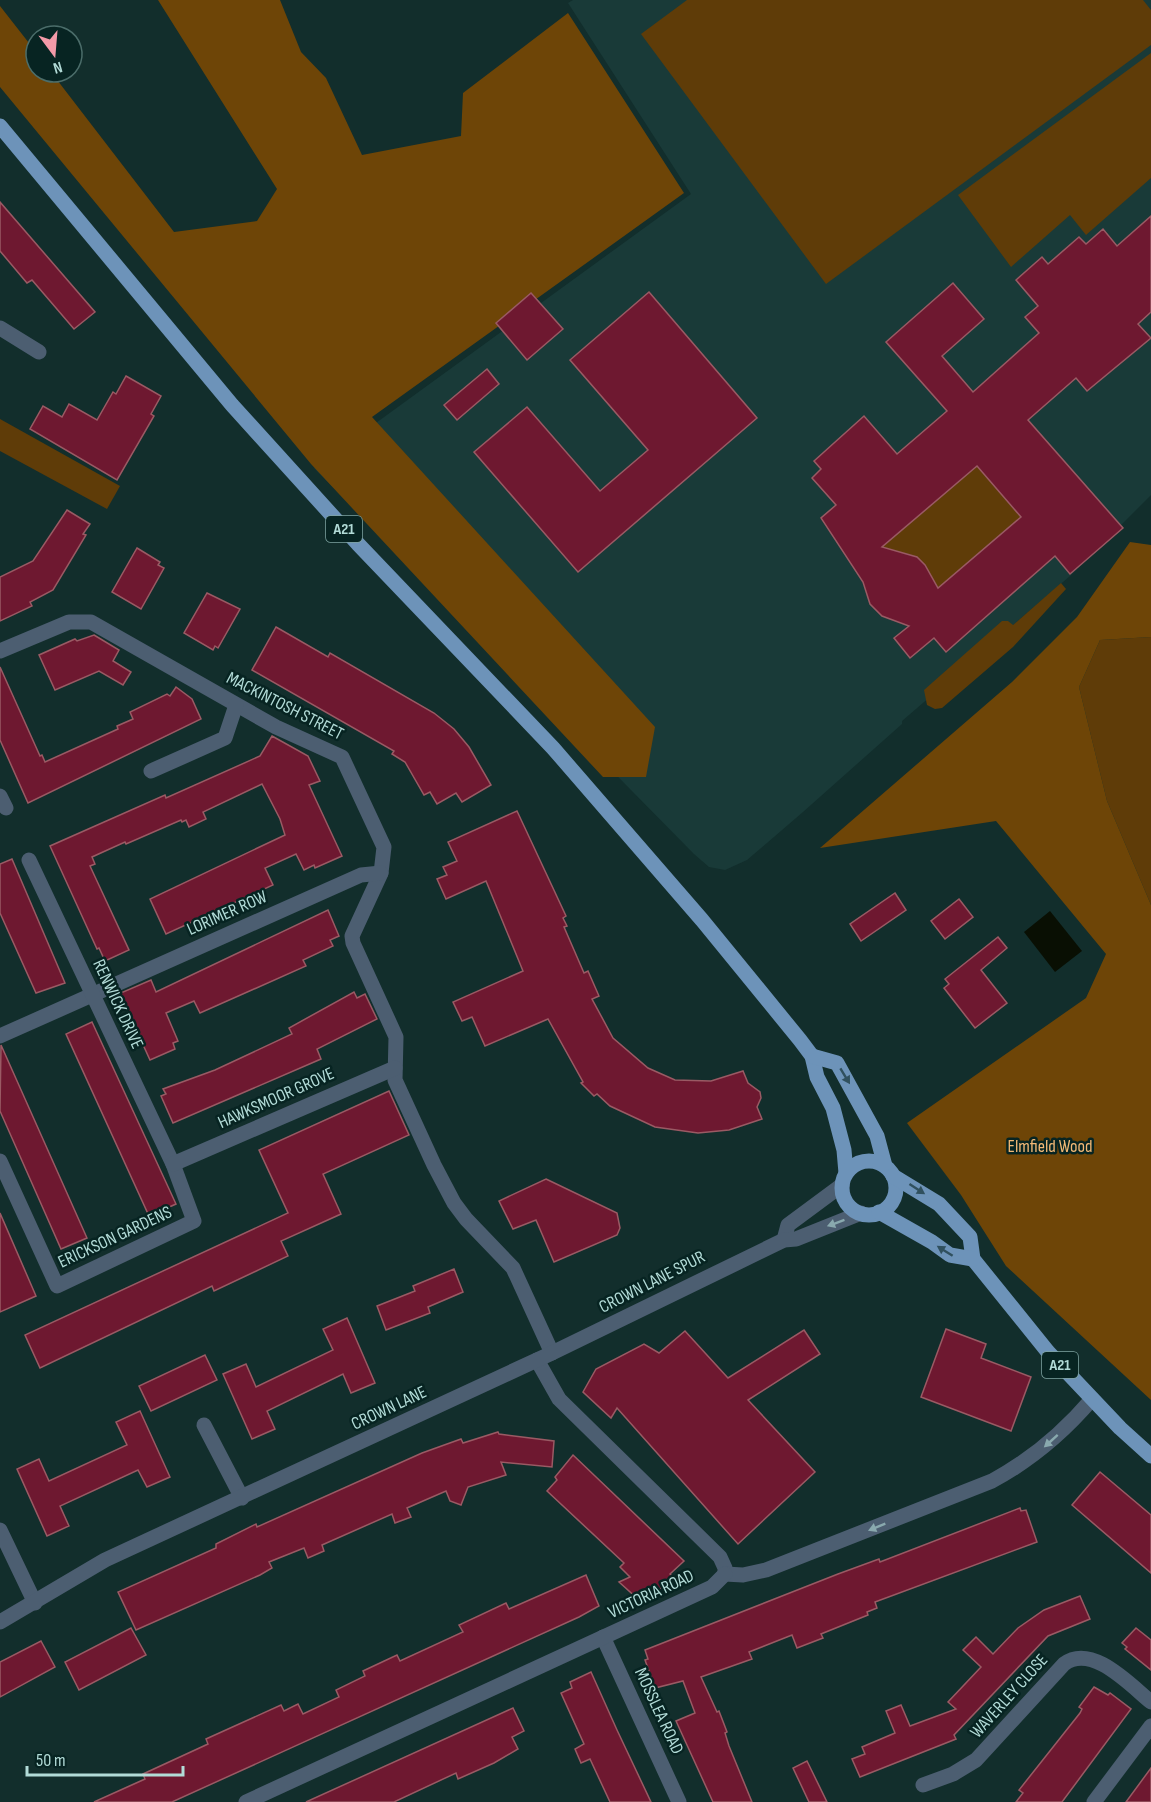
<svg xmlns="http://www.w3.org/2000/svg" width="1151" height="1802" font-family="'Sofia Sans Condensed',sans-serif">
<rect width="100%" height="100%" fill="#122e2c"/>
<path fill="#193a38" d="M 573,0 L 1151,0 L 1151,495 L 1070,576 L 902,721 L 902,724 L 803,812 L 747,860 L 725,870 L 709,867 L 694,854 L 314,468 L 691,194 L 568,3 Z"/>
<g fill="#5f3c08">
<path d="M 687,0 L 1143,0 L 1151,10 L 1151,45 L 826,284 L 641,34 Z"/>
<path d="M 1151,53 L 1151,178 L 1086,235 L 1070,215 L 1011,267 L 958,195 Z"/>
<path d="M 0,419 L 120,486 L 107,509 L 0,451 Z"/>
<path d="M 977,466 L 1021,517 L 933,593 C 926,553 910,549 873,554 Z"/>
<path d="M 1061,583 L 1066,589 L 1013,647 L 942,708 L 935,709 L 927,705 L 924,690 L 1002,621 L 1008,621 L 1013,625 Z"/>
<path d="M 1151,637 L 1151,905 L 1107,801 L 1079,687 L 1100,640 Z"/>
</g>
<g fill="#6e4507">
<path d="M 158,0 L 280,0 L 301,52 L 326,78 L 362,155 L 461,136 L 463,93 L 568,13 L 684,193 L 372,417 L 655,727 L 646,777 L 603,777 L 311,464 L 0,87 L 0,6 L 36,52 L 36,72 L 51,72 L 174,232 L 257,221 L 277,189 Z"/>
<path d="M 1130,542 L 1151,545 L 1151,637 L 1100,640 L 1079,687 L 1107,801 L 1151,905 L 1151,1400 L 1006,1266 L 961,1195 L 907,1123 L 1086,998 L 1106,954 L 996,821 L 820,848 L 1012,682 L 1077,617 Z"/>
</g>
<path fill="#090f03" d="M 1050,911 L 1082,951 L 1055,972 L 1024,932 Z"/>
<g fill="#6e1830" stroke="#9a5a64" stroke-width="1.5" fill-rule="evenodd">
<path d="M 0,202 L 95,312 L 74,329 L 32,280 L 27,283 L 0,251 Z"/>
<path d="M 1151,216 L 1151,312 L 1138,324 L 1151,338 L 1087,391 L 1076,378 L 1028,420 L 1123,528 L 1070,574 L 1055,556 L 946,652 L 934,638 L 910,658 L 894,638 L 909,626 L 882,616 L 870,604 L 863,582 L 821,518 L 836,505 L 812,478 L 821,469 L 814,461 L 864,416 L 897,454 L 947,411 L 886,342 L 953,283 L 984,319 L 942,356 L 973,392 L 1039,333 L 1025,317 L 1038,306 L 1016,280 L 1042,257 L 1048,264 L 1079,237 L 1086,244 L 1103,229 L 1117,246 ZM 977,466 L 1021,517 L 938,588 L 925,565 L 917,557 L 882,547 Z"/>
<path d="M 649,292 L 757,418 L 578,572 L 474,452 L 527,407 L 600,491 L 648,450 L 570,360 Z"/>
<path d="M 531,293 L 563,329 L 527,360 L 496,323 Z"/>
<path d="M 487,369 L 499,384 L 457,420 L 444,405 Z"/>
<path d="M 126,376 L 161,396 L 151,414 L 154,416 L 117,480 L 30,429 L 43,406 L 62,417 L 69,404 L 97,420 L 113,392 L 116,394 Z"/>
<path d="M 67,510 L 90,524 L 83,534 L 86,535 L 53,590 L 30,602 L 32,606 L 0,621 L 0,577 L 33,561 Z"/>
<path d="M 137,548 L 160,562 L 158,565 L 164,568 L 141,609 L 112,592 Z"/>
<path d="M 207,593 L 240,609 L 218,648 L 215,646 L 213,650 L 184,633 Z"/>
<path d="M 276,627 L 328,657 L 330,653 L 434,713 L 454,729 L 469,747 L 491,785 L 462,802 L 456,793 L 437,804 L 430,792 L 424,795 L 405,762 L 392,754 L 394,751 L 252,670 Z"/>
<path d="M 94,635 L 119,650 L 113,661 L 131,672 L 123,685 L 99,671 L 55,690 L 39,655 L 75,639 L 77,641 Z"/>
<path d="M 0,667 L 40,756 L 42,755 L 45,762 L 118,729 L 117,726 L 133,719 L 130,712 L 167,694 L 170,696 L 176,687 L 192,699 L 201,719 L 28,803 L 0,740 Z"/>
<path d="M 272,736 L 308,756 L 320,781 L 309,785 L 342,856 L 315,868 L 314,865 L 304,870 L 296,854 L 265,868 L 273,885 L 166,934 L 150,899 L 285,835 L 280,819 L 262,784 L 203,812 L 206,819 L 189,827 L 186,820 L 182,822 L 181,820 L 126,844 L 125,842 L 92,857 L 95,864 L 90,866 L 129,950 L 105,961 L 99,948 L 97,949 L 50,846 L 165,795 L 166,798 L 260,756 Z"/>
<path d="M 517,811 L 566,916 L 563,918 L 567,926 L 564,927 L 584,973 L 588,971 L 599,996 L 592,999 L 613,1038 L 648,1068 L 675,1080 L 711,1081 L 743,1071 L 748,1083 L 760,1092 L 761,1098 L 757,1107 L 762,1119 L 729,1130 L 698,1133 L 655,1127 L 610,1106 L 597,1094 L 594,1096 L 581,1083 L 583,1082 L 548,1019 L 485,1046 L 472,1017 L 462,1021 L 453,1002 L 523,971 L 486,881 L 446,899 L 437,879 L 447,875 L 443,867 L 457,861 L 448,842 Z"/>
<path d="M 12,859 L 65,983 L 36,993 L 0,913 L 0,864 Z"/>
<path d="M 895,893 L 906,910 L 861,941 L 850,924 Z"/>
<path d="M 959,899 L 973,917 L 945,939 L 931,921 Z"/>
<path d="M 328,910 L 339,936 L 330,940 L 333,946 L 303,960 L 306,966 L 200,1013 L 194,1001 L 166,1013 L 178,1041 L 173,1043 L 175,1049 L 150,1060 L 125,1005 L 122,1006 L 116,995 L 151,980 L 156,992 Z"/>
<path d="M 998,937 L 1007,948 L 981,970 L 1007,1003 L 975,1028 L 944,988 L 949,984 L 945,979 Z"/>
<path d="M 354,992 L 357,998 L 365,994 L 377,1019 L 317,1049 L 321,1059 L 173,1123 L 161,1096 L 166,1094 L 163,1089 L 215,1070 L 292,1034 L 289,1028 Z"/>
<path d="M 92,1022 L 176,1204 L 149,1216 L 66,1034 Z"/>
<path d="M 1,1045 L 87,1238 L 61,1249 L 0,1111 Z"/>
<path d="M 389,1091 L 409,1135 L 323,1174 L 341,1214 L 281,1241 L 288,1256 L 214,1291 L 212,1286 L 40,1368 L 25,1335 L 288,1213 L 259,1150 Z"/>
<path d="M 546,1179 L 617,1213 L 620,1228 L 617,1235 L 554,1262 L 536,1220 L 513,1229 L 499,1201 Z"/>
<path d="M 0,1213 L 36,1296 L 0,1312 Z"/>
<path d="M 454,1269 L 463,1292 L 428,1307 L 430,1313 L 386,1330 L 377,1306 L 415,1291 L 413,1286 Z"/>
<path d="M 347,1318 L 375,1383 L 351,1393 L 343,1374 L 267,1411 L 275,1429 L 252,1439 L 223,1374 L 246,1364 L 256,1387 L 333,1350 L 323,1329 Z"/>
<path d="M 946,1329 L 986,1344 L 981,1358 L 1031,1377 L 1011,1431 L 921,1397 Z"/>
<path d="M 804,1330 L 820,1354 L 748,1400 L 815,1472 L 738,1544 L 617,1408 L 611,1418 L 583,1392 L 596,1369 L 644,1344 L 659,1353 L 685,1331 L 728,1378 Z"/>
<path d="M 205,1355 L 217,1380 L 151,1411 L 139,1386 Z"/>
<path d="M 140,1411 L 170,1477 L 147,1487 L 138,1470 L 60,1506 L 69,1526 L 47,1536 L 17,1469 L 39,1459 L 49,1481 L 127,1445 L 116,1422 Z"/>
<path d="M 498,1432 L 499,1434 L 554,1441 L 552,1467 L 501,1462 L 506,1475 L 468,1487 L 461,1505 L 450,1501 L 446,1491 L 407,1508 L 411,1517 L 395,1523 L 392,1514 L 322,1545 L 324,1551 L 308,1558 L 304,1548 L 269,1562 L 272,1568 L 260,1575 L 136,1630 L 118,1592 L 216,1548 L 216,1544 L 256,1524 L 257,1527 L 422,1453 L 461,1439 L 463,1443 Z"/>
<path d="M 573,1455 L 684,1561 L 670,1574 L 677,1581 L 638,1599 L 619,1582 L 630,1577 L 620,1567 L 624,1563 L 547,1491 L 557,1480 L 555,1477 Z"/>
<path d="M 1100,1472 L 1151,1515 L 1151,1573 L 1072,1505 Z"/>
<path d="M 1020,1508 L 1021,1511 L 1026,1510 L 1037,1542 L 875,1602 L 877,1608 L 867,1612 L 868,1615 L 821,1634 L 823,1638 L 797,1648 L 792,1635 L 749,1652 L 752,1659 L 701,1677 L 717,1712 L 719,1711 L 727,1732 L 725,1733 L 729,1746 L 752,1802 L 713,1802 L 676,1721 L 695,1713 L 683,1681 L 655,1688 L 645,1660 L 648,1659 L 645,1650 L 838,1574 L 879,1559 L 880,1562 Z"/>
<path d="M 586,1575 L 599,1606 L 579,1617 L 172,1802 L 94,1802 L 145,1779 L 143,1774 L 208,1744 L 206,1739 L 281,1705 L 284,1711 L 298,1704 L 303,1714 L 339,1697 L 336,1690 L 365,1676 L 363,1671 L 397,1655 L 400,1661 L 463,1632 L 459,1625 L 506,1603 L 509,1609 Z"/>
<path d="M 1080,1596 L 1090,1619 L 1048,1636 L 954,1735 L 956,1739 L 860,1777 L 852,1759 L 865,1754 L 862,1747 L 895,1733 L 886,1711 L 901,1705 L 910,1726 L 956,1709 L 948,1702 L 981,1667 L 963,1650 L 976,1637 L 993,1654 L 1018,1628 L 1044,1610 Z"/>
<path d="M 131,1628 L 146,1655 L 79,1690 L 65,1662 Z"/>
<path d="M 1136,1628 L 1151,1640 L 1151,1670 L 1125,1649 L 1127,1647 L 1122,1643 Z"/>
<path d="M 41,1641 L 55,1667 L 0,1697 L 0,1662 Z"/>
<path d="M 591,1672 L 617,1730 L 651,1802 L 610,1802 L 590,1759 L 581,1763 L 575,1749 L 584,1744 L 561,1693 L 572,1688 L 570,1682 Z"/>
<path d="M 1094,1687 L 1108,1695 L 1110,1693 L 1131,1709 L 1062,1802 L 1016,1802 L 1023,1793 L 1019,1790 L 1080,1713 L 1082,1709 L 1079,1707 Z"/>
<path d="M 513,1708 L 524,1731 L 512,1737 L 518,1749 L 494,1763 L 458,1779 L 456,1773 L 394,1802 L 306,1802 Z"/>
<path d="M 807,1761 L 827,1802 L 809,1802 L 793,1768 Z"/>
<path d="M 1151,1768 L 1151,1802 L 1126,1802 Z"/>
</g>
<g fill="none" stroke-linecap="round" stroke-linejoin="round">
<g stroke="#4c5e71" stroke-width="15">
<path d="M 0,328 L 39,352"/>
<path d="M 0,651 L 69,622 L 91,622 L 276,727 L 342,757 L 384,847 L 381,873 L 352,936 L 353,943 L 396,1037 L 395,1080 L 434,1165 L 454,1203 L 466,1219 L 513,1268 L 552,1353"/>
<path d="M 151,771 L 225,738 L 236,705"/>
<path d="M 0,796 L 6,808"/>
<path d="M 0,1036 L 361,875 L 381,873"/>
<path d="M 0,1161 L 57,1286 L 194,1221 L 173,1164 L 29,860"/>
<path d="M 173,1164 L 395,1068"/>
<path d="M 784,1240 L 788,1225 L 842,1185"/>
<path d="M 537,1360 L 559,1399 L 720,1557 L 725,1568 L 725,1574"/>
<path d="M 204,1425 L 242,1498"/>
<path d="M 0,1530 L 35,1603"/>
<path d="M 725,1574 L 743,1575 L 766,1570 L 992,1481 C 1031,1460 1063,1433 1092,1399"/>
<path d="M 0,1622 L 105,1560 L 552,1353 L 784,1240 L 796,1239 L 861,1213"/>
<path d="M 603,1637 L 679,1802"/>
<path d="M 923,1785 L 953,1774 L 976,1760 L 1064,1664 C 1092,1643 1130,1685 1151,1702"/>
<path d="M 246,1802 L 712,1587 L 725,1574"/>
<path d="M 1094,1802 L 1151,1726"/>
</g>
<g stroke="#6d93b9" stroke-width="15">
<path d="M 0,126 L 232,405 L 358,544 L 553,748 L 702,920 L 800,1040 L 812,1056 L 817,1077 L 833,1108 L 844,1150 L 846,1173"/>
<path d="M 812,1056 L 837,1063 L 877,1136 L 885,1166"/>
<circle cx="869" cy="1188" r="27"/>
<path d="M 893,1176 L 939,1204 L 970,1237 L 973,1259 L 1048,1352 L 1120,1428 L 1151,1456"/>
<path d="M 879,1212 L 932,1242 L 950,1255 L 973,1259"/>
</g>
</g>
<defs><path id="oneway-solid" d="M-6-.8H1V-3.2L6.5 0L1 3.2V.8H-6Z" transform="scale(1.5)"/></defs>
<g fill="#30505e">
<use href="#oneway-solid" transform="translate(845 1076) rotate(59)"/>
<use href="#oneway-solid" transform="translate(917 1189) rotate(33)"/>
<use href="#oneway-solid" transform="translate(945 1251) rotate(-148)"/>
</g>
<g fill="#89a9ae">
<use href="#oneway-solid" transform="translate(836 1223) rotate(160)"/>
<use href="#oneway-solid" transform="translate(1051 1441) rotate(138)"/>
<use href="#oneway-solid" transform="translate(877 1527) rotate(158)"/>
</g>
<g text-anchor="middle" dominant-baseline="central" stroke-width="5" stroke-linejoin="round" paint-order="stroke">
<g fill="#072422" stroke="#7fa4a1" stroke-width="1.5">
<rect x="326" y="516" width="36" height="26" rx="4.5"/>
<rect x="1042" y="1352" width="36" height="26" rx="4.5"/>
</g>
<g font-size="16" font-weight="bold" fill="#b2dbd7">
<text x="344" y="529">A21</text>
<text x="1060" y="1365">A21</text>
</g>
<g font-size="18" fill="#b2dbd7" stroke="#072422">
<text transform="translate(285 706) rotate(27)">MACKINTOSH STREET</text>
<text transform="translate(227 913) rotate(-24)">LORIMER ROW</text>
<text transform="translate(118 1004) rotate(65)">RENWICK DRIVE</text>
<text transform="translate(276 1098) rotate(-24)">HAWKSMOOR GROVE</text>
<text transform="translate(115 1237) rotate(-25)">ERICKSON GARDENS</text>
<text transform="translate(652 1282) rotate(-27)">CROWN LANE SPUR</text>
<text transform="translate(389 1408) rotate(-25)">CROWN LANE</text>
<text transform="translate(651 1594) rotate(-25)">VICTORIA ROAD</text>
<text transform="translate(1009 1696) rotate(-48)">WAVERLEY CLOSE</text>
<text transform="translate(659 1711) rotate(65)">MOSSLEA ROAD</text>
</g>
<g font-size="18" fill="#f3b976" stroke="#072422">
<text x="1050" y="1146">Elmfield Wood</text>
</g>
</g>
<g transform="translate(54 54) rotate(164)"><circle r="28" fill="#072422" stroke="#4b6d6a" stroke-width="1.5"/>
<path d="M0-4.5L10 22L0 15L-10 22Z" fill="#f39aa8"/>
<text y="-9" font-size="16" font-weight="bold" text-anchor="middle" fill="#b2dbd7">N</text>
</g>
<path d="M27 1766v9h156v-9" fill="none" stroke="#b2dbd7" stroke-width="3"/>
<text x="36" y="1766" font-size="18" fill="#b2dbd7" stroke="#072422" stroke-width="4.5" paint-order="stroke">50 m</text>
</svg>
